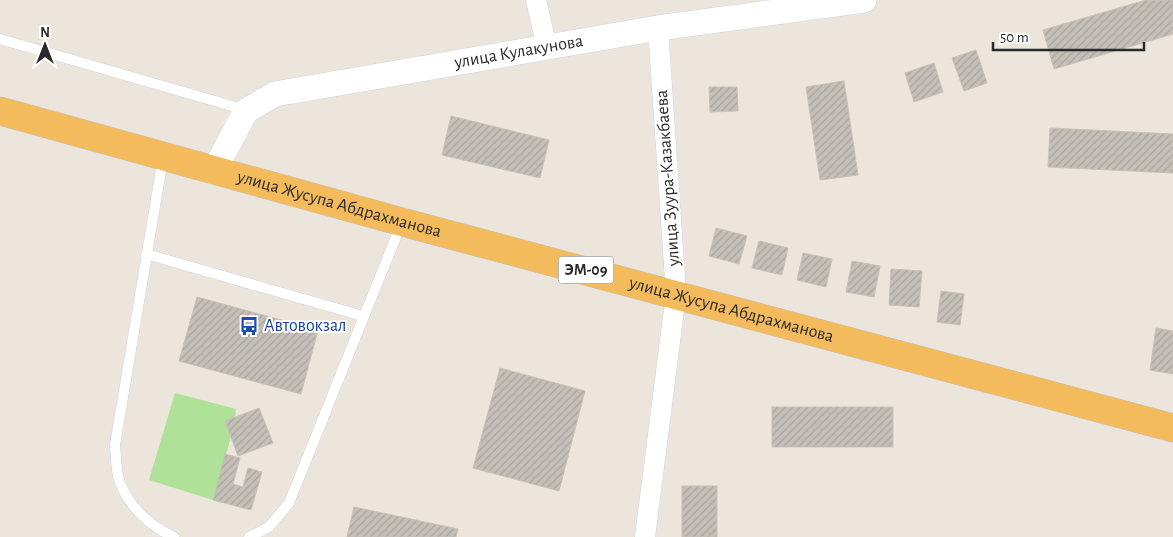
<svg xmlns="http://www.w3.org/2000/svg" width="1173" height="537" font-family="'Alegreya Sans',sans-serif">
<defs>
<pattern id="building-hatch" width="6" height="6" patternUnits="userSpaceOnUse" patternTransform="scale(1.25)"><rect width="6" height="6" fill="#c4bfb7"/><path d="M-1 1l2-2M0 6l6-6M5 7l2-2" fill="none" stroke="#a9a49e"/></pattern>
</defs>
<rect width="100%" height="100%" fill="#ebe5dc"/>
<path fill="#afe199" d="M 175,393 L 236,409 L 235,417 L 225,421 L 231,437 L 213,500 L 149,480 Z"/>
<g fill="url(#building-hatch)" stroke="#c7c1b6">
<path d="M 1146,0 L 1173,0 L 1173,34 L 1054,69 L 1043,30 Z"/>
<path d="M 976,50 L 987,83 L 964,91 L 952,58 Z"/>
<path d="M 934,63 L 943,92 L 914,102 L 905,73 Z"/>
<path d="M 844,81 L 858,175 L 820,180 L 806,87 Z"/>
<path d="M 709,87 L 737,87 L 738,111 L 710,112 Z"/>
<path d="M 451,116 L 549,140 L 540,178 L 442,155 Z"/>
<path d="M 1050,128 L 1173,134 L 1173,173 L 1048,167 Z"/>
<path d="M 716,228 L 747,236 L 739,264 L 709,256 Z"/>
<path d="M 759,241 L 788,248 L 782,275 L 752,268 Z"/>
<path d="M 803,253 L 832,259 L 826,287 L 797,280 Z"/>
<path d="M 852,261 L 880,266 L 874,297 L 846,292 Z"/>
<path d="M 891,269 L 922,271 L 919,307 L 889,305 Z"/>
<path d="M 941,291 L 964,294 L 960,325 L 937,322 Z"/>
<path d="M 197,297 L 318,330 L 301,394 L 179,361 Z"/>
<path d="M 1156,328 L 1173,331 L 1173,374 L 1150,370 Z"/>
<path d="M 500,368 L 585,391 L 559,491 L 473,468 Z"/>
<rect x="772" y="407" width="121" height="40"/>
<path d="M 259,408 L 273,443 L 238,456 L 225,421 Z"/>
<path d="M 225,454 L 240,458 L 233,484 L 243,487 L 248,468 L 262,472 L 251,510 L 213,500 Z"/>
<rect x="682" y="486" width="35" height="51"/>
<path d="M 354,507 L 458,529 L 456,537 L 347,537 Z"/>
</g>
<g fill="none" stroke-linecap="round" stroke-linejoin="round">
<g stroke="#d1d4e2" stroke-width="11">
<g id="service">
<path d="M 0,39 L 246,110"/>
<path d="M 163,158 L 115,445 C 116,457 116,473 120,483 C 131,509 150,526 174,537"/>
<path d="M 146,254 L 363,316"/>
<path d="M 249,537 L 269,527 L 289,503 L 402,222"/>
</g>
</g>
<g stroke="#d1d4e2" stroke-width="21">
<g id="minor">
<path d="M 536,0 L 547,48"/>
<path d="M 645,537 L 676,294 L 658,28"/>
</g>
</g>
<g stroke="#d1d4e2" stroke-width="26">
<g id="tertiary">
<path id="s1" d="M 214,171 L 246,111 L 275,94 L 658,28 L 864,0"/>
</g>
</g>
<g stroke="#c3c3c3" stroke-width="29">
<g id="trunk">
<path id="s2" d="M 0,111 L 402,222 L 1173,428"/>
</g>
</g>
<use href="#service" stroke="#fff" stroke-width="10"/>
<use href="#minor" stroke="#fff" stroke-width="20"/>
<use href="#tertiary" stroke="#fff" stroke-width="25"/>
<use href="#trunk" stroke="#f4bb5c" stroke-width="28"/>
</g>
<defs>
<g id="bus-bare" transform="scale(1.5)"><path d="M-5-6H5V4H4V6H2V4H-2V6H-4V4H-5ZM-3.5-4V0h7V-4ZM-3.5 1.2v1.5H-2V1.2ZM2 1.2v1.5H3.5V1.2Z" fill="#1a4fb4" stroke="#fff" stroke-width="2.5" paint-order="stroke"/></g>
</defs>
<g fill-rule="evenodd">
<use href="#bus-bare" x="249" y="326"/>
</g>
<g text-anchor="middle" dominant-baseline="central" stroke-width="4" stroke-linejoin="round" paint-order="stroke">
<rect fill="#fff" stroke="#6a6a6a" stroke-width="1" x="558.5" y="256.5" width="55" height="27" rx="4"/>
<g font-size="16" font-weight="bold" fill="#2a2a2a">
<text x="586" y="270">ЭМ-09</text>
</g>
<g font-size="18" fill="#2a2a2a" stroke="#fff">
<text stroke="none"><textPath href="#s1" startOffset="349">улица Кулакунова</textPath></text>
<text transform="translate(668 178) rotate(-94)">улица Зуура-Казакбаева</text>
<text stroke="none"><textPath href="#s2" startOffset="352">улица Жусупа Абдрахманова</textPath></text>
<text stroke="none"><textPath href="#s2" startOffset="758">улица Жусупа Абдрахманова</textPath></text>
</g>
<g font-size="18" fill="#164399" stroke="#fff" text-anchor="start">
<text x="264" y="326">Автовокзал</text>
</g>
</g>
<g transform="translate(45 45)" stroke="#ffffff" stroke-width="4" paint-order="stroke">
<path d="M0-4L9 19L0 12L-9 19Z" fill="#2a2a2a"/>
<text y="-8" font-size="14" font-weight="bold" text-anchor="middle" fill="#2a2a2a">N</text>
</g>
<path d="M993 42v8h151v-8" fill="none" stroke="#2a2a2a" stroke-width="2.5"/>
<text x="1000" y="42" font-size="15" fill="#2a2a2a" stroke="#ffffff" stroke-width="4" paint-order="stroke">50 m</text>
</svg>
